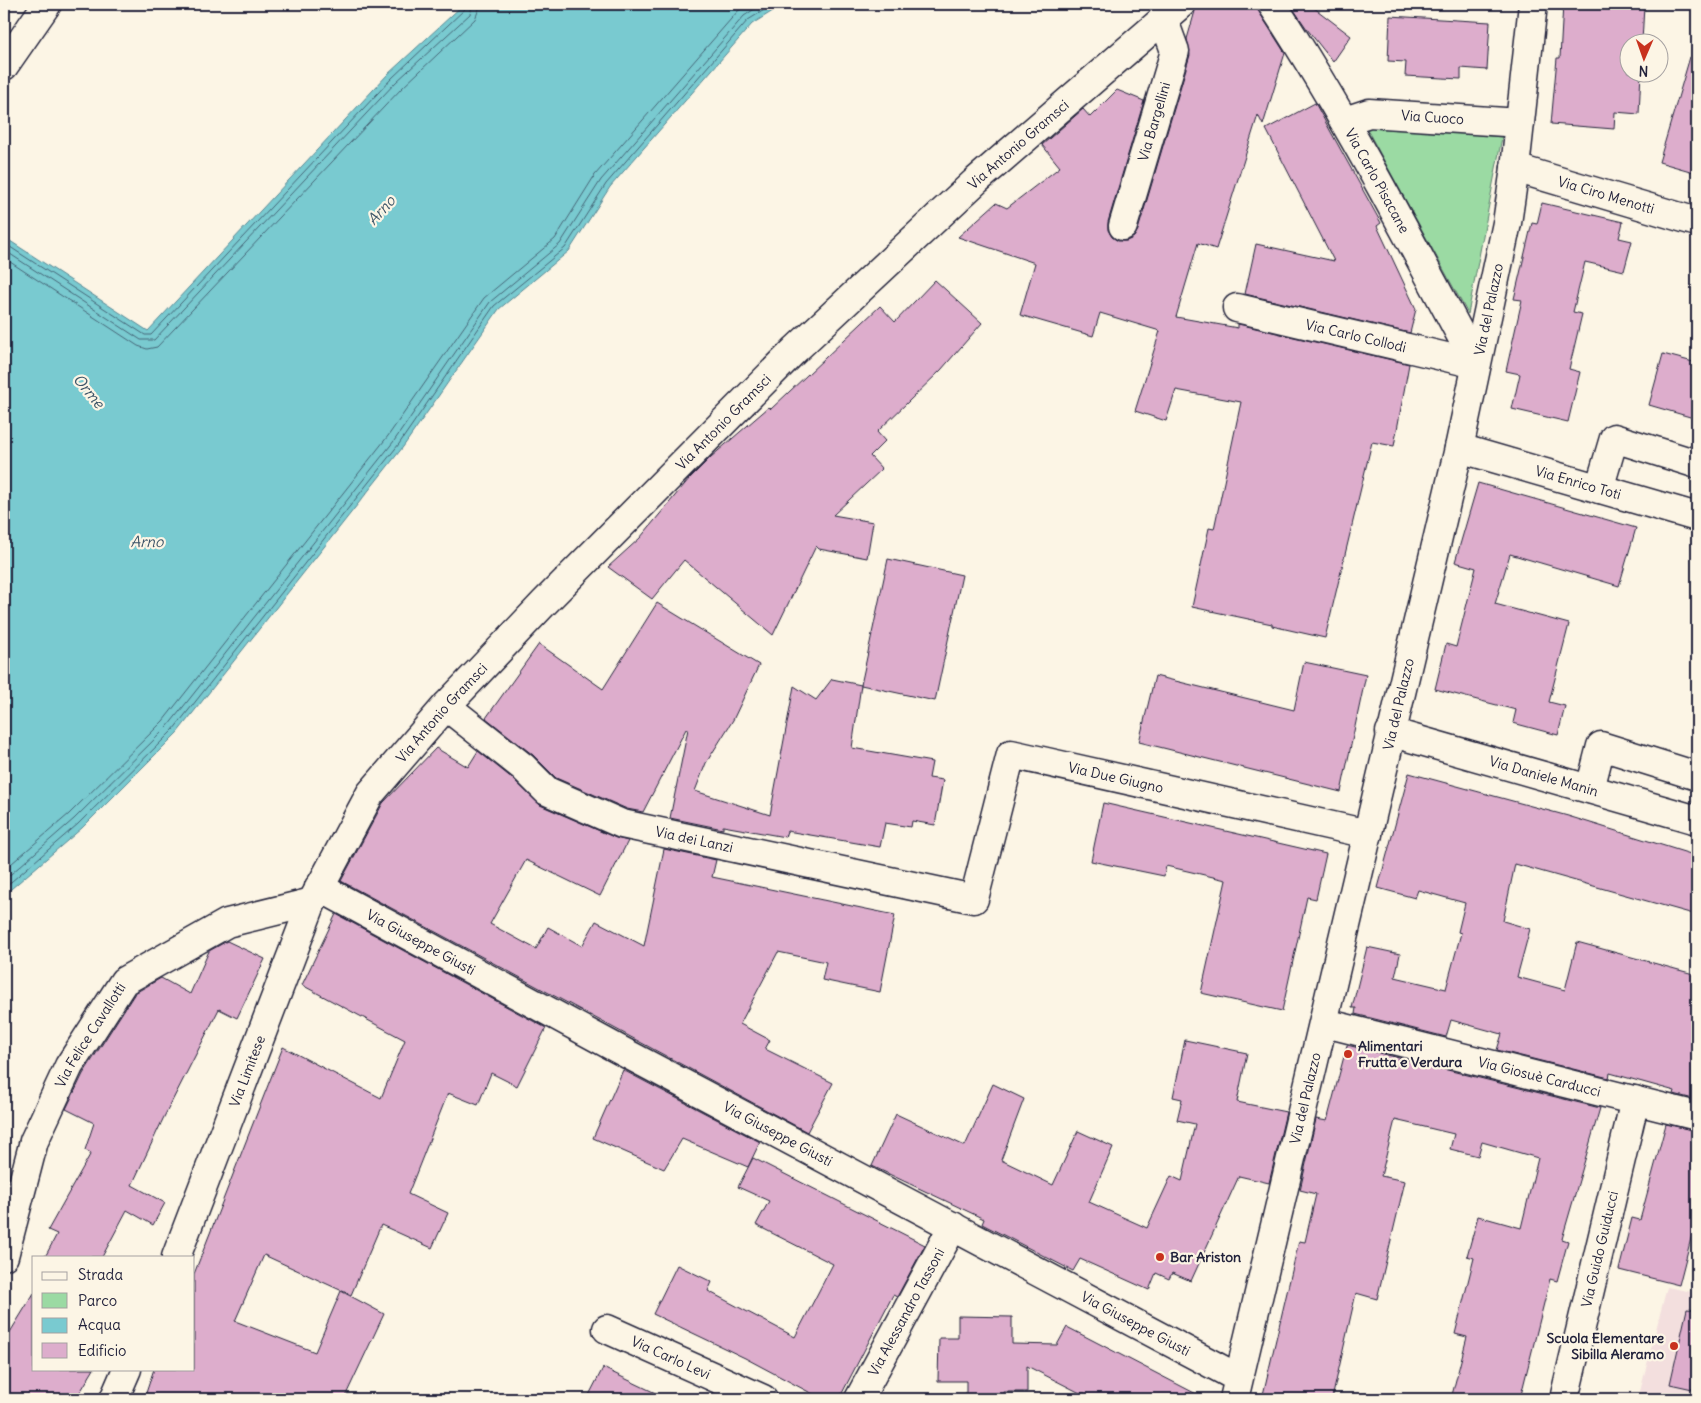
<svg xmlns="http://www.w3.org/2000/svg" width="1701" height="1403" font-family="Delius,sans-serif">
<rect width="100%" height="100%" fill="#fcf5e5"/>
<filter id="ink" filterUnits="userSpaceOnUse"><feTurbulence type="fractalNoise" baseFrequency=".02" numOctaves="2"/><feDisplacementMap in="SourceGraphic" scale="10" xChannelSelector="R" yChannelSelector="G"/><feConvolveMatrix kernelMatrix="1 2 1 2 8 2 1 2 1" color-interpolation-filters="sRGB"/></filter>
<g filter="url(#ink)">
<path fill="#f3dfde" d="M 1667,1287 L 1697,1293 L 1697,1399 L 1638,1399 Z"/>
<path fill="#9bdaa3" stroke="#5e7e6f" d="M 1364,124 L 1502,137 L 1468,314 Z"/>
<path fill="#79cad0" stroke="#568794" d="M 464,4 L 784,4 L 752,24 L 610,187 L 569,251 L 499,309 L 403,447 L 177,733 L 82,828 L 4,895 L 4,237 L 148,331 L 388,74 Z"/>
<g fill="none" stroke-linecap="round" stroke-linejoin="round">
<g stroke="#456577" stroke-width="1">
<path d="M 4,243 L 145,335 L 151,335 L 392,78 L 465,9 L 467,4"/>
<path d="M 4,250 L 141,340 L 154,340 L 396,82 L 470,14 L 473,4"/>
<path d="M 4,258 L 138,346 L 147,349 L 157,347 L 402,88 L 475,19 L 481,4"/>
<path d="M 4,870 L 69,814 L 163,721 L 388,436 L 484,298 L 555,239 L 595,175 L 738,11 L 748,4"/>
<path d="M 4,880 L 74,819 L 168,726 L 394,441 L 490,302 L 560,244 L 601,180 L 744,16 L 762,4"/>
<path d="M 4,888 L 78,824 L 173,730 L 399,444 L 494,306 L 565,248 L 606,184 L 748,20 L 774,4"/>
</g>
</g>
<g fill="#ddadcc" stroke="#22223b">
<path d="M 1197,4 L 1257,4 L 1259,12 L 1285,53 L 1263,125 L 1258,115 L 1216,249 L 1198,243 L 1176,317 L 1238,328 L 1238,324 L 1409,364 L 1394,446 L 1372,442 L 1325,638 L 1272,626 L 1272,624 L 1192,607 L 1209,528 L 1214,529 L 1241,402 L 1176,390 L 1166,421 L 1135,411 L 1160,331 L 1100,313 L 1093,336 L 1020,315 L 1035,263 L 958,237 L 996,203 L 1007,208 L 1060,167 L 1042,145 L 1083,109 L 1090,117 L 1117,90 L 1144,101 L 1108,222 L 1108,230 L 1112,237 L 1118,241 L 1126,241 L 1134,237 L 1138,230 L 1190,55 L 1187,39 Z"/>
<path d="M 1290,4 L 1309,4 L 1351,36 L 1333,62 L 1307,29 Z"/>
<path d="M 1563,4 L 1621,4 L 1644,6 L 1642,42 L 1628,42 L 1628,72 L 1641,72 L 1639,114 L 1615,112 L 1614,129 L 1551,124 L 1557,58 L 1560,58 Z"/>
<path d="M 1390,16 L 1490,22 L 1487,70 L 1461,68 L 1461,79 L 1405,76 L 1406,62 L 1388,61 Z"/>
<path d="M 1690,57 L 1697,58 L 1697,173 L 1659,162 Z"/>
<path d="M 1315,103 L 1381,223 L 1377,226 L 1416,309 L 1410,333 L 1245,294 L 1256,244 L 1334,261 L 1266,129 Z"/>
<path d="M 1542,203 L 1623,222 L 1619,238 L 1632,241 L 1624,271 L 1585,262 L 1573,312 L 1582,314 L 1569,369 L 1580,372 L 1568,422 L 1512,409 L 1520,374 L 1506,371 L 1522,300 L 1514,299 L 1532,223 L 1537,224 Z"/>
<path d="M 935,280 L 982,323 L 941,370 L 877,432 L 885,441 L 870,456 L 882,469 L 833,515 L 873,522 L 867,558 L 819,549 L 816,546 L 773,635 L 684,560 L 652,599 L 608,567 L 640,538 L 689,479 L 711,457 L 769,407 L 771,409 L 880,306 L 895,322 Z"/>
<path d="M 1663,354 L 1697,363 L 1697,419 L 1649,405 Z"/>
<path d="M 1478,483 L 1636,528 L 1619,586 L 1510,554 L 1495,604 L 1569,624 L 1549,702 L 1565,706 L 1558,735 L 1513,723 L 1516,710 L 1435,689 L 1446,644 L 1456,647 L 1476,568 L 1455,562 Z"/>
<path d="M 888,559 L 962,575 L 935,701 L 861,685 Z"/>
<path d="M 657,603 L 759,665 L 733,720 L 706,763 L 695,791 L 770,815 L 794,686 L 816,700 L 832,679 L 861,685 L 852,748 L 932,762 L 929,778 L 943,780 L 935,825 L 912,821 L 911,827 L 885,823 L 880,847 L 787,831 L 785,837 L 723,826 L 723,829 L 670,818 L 688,729 L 686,729 L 643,812 L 627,809 L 556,778 L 533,755 L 486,718 L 539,644 L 603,689 Z"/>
<path d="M 1304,662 L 1366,675 L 1341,792 L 1139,742 L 1155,676 L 1294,710 Z"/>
<path d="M 436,748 L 468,767 L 478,751 L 513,779 L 540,805 L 616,838 L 628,841 L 600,896 L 526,860 L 490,924 L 536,949 L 548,927 L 582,946 L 596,921 L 644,946 L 664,849 L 716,860 L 712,877 L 895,915 L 880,992 L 822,980 L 826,962 L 778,952 L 740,1024 L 770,1040 L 765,1049 L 833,1083 L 807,1132 L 341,881 L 383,803 Z"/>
<path d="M 1409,773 L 1568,816 L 1697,856 L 1697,915 L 1515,864 L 1503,921 L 1530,929 L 1517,977 L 1565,990 L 1577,942 L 1697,975 L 1697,1100 L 1674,1094 L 1675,1091 L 1610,1073 L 1609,1078 L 1497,1050 L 1502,1034 L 1451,1020 L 1446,1037 L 1355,1014 L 1356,1008 L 1352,1008 L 1367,947 L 1400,954 L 1395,977 L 1446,989 L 1461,933 L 1458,932 L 1465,903 L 1418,890 L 1415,898 L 1378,888 Z"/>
<path d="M 1103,803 L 1326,854 L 1316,899 L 1307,897 L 1282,1011 L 1201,993 L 1226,880 L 1166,866 L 1164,876 L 1091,861 Z"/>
<path d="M 336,914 L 546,1028 L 517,1086 L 491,1073 L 478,1105 L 448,1093 L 408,1194 L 448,1213 L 432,1248 L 381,1225 L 351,1295 L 264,1255 L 235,1321 L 315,1352 L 341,1291 L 384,1314 L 344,1399 L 144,1399 L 154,1369 L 194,1369 L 194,1274 L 283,1047 L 381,1098 L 405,1040 L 302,985 Z"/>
<path d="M 227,941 L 265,959 L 237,1018 L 219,1009 L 163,1119 L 132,1185 L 165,1203 L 153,1225 L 127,1210 L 102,1257 L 45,1257 L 57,1234 L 48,1230 L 91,1153 L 85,1150 L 94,1123 L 66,1109 L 83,1074 L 135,993 L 161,978 L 190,994 L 209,951 Z"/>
<path d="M 1185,1040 L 1247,1053 L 1237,1102 L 1286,1112 L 1269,1183 L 1239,1176 L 1191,1281 L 1172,1273 L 1169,1279 L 1156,1273 L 1149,1290 L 1080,1259 L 1073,1271 L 982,1224 L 984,1219 L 872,1166 L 896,1114 L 965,1146 L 993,1084 L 1024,1099 L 1001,1160 L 1053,1185 L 1078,1131 L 1113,1147 L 1089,1202 L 1147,1228 L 1171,1176 L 1182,1181 L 1195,1124 L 1177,1120 L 1182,1099 L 1173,1097 Z"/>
<path d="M 1347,1045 L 1600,1108 L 1562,1239 L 1568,1241 L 1557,1281 L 1550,1279 L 1520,1399 L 1451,1399 L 1467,1337 L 1455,1334 L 1474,1258 L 1467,1256 L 1478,1216 L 1521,1228 L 1538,1158 L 1482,1142 L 1478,1156 L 1450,1149 L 1454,1134 L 1395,1120 L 1381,1176 L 1405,1181 L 1377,1299 L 1356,1293 L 1332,1399 L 1262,1399 L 1299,1241 L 1305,1242 L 1316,1194 L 1300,1190 L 1316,1119 L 1327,1121 Z"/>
<path d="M 623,1070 L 760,1142 L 748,1167 L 682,1139 L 664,1169 L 593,1138 Z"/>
<path d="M 1666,1124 L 1697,1131 L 1697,1215 L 1679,1285 L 1619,1270 L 1632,1218 L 1640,1220 Z"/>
<path d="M 753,1158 L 925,1245 L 897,1297 L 893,1295 L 839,1399 L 822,1399 L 745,1358 L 653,1314 L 677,1265 L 712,1282 L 708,1291 L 795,1337 L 833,1264 L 756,1225 L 769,1201 L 738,1187 Z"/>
<path d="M 34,1293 L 34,1369 L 94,1369 L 76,1399 L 4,1399 L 4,1342 Z"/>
<path d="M 1687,1309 L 1697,1310 L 1697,1390 L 1670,1384 Z"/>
<path d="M 958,1316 L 1012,1317 L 1012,1344 L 1057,1345 L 1067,1327 L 1206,1399 L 1082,1399 L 1085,1393 L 1080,1393 L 1027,1366 L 1027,1392 L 1004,1392 L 1004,1399 L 966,1399 L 966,1381 L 938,1381 L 939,1338 L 958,1338 Z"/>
<path d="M 603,1368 L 668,1399 L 587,1399 Z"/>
</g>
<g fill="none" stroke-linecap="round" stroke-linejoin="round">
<g stroke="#22223b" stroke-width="31">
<g id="minor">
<path id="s1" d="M 1272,4 C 1348,120 1411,242 1476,364"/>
<path d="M 4,66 L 47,4"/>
<path id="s2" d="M 1345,121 L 1369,113 L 1520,123"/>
<path id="s3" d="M 1515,168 L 1697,222"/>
<path id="s4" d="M 1123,226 L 1175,51 L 1163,18"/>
<path id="s5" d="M 1237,308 L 1476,364"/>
<path id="s6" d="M 1459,448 L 1697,517"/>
<path d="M 1599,489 L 1614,438 L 1697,464"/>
<path id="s7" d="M 446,706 L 523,767 L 547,791 L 622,824 L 974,899 L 1011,754 L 1368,834"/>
<path id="s8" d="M 1390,732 L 1697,820"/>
<path d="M 1590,789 L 1601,746 L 1697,776"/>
<path id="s9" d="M 319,887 L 616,1048 L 1238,1378"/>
<path id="s10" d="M 1325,1023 L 1697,1116"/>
<path id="s11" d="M 4,1256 L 34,1141 L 69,1066 L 124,981 L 227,923 L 312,902"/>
<path id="s12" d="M 607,1329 L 763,1399"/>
<path id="s13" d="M 859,1399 L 953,1226"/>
<path id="s14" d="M 1564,1399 L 1635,1100"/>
</g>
</g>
<g stroke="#22223b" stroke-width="31">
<g id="major">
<path id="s15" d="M 176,1257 L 312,902 L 370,794 L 446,706 L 544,603 L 796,349 L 977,180 L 1181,4"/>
<path d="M 114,1399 L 127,1369"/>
<path id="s16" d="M 1234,1399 L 1459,448 L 1507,223 L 1515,168 L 1533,4"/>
</g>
</g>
<use href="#minor" stroke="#fcf5e5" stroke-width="28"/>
<use href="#major" stroke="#fcf5e5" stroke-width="28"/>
</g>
</g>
<g fill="#c8321e" stroke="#fcf5e5" stroke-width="2">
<circle cx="1348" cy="1054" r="5"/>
<circle cx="1160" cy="1257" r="5"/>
<circle cx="1674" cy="1346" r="5"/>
</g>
<g text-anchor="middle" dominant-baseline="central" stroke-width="4.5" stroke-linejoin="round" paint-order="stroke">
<g font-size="14" fill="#22223b" stroke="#fcf5e5">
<text stroke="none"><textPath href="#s2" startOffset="89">Via Cuoco</textPath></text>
<text stroke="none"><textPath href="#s4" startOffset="109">Via Bargellini</textPath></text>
<text stroke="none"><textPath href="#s15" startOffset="1421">Via Antonio Gramsci</textPath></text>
<text stroke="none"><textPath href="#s1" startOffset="206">Via Carlo Pisacane</textPath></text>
<text stroke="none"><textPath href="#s3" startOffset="95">Via Ciro Menotti</textPath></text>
<text stroke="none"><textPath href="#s16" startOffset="1119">Via del Palazzo</textPath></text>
<text stroke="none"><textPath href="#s5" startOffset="122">Via Carlo Collodi</textPath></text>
<text stroke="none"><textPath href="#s15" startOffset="1016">Via Antonio Gramsci</textPath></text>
<text stroke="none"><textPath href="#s6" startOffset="124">Via Enrico Toti</textPath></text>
<text stroke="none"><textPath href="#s16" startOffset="714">Via del Palazzo</textPath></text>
<text stroke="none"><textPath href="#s15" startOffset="611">Via Antonio Gramsci</textPath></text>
<text stroke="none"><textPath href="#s8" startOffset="160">Via Daniele Manin</textPath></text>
<text stroke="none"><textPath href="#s7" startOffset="831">Via Due Giugno</textPath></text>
<text stroke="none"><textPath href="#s7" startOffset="288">Via dei Lanzi</textPath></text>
<text stroke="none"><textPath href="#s9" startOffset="116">Via Giuseppe Giusti</textPath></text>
<text stroke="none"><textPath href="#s11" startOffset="239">Via Felice Cavallotti</textPath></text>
<text stroke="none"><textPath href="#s15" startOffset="199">Via Limitese</textPath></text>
<text stroke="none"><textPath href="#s10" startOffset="221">Via Giosuè Carducci</textPath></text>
<text stroke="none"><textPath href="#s16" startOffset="309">Via del Palazzo</textPath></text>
<text stroke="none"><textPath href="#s9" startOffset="521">Via Giuseppe Giusti</textPath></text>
<text stroke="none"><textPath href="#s14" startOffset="154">Via Guido Guiducci</textPath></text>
<text stroke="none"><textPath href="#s13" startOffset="99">Via Alessandro Tassoni</textPath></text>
<text stroke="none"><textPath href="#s9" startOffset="926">Via Giuseppe Giusti</textPath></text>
<text stroke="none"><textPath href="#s12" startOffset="70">Via Carlo Levi</textPath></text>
</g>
<g font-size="14" font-weight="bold" fill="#22223b" stroke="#fcf5e5" text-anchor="start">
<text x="1358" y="1046">Alimentari<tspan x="1358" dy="16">Frutta e Verdura</tspan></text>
<text x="1170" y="1257">Bar Ariston</text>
<text x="1664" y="1338" text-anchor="end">Scuola Elementare<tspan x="1664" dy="16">Sibilla Aleramo</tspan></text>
</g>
<g font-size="15" font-style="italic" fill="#3c5468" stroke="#fcf5e5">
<text transform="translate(381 210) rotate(-48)">Arno</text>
<text transform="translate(89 391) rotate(50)">Orme</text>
<text x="147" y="541">Arno</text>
</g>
</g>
<rect width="1701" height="1403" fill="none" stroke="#fcf5e5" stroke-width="20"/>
<rect x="10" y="10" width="1681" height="1383" fill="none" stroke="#22223b" stroke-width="2" filter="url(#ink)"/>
<rect x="32" y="1256" width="162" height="115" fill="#fcf5e5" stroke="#a5a1a1"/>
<rect x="42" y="1272" width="25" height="8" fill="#fcf5e5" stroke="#a5a1a1"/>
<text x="78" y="1280" font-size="15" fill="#22223b">Strada</text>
<rect x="42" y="1293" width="25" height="15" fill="#9bdaa3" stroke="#a5a1a1"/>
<text x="78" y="1306" font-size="15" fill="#22223b">Parco</text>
<rect x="42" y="1318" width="25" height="15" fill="#79cad0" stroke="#a5a1a1"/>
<text x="78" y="1330" font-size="15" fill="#22223b">Acqua</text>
<rect x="42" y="1343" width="25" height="15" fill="#ddadcc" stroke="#a5a1a1"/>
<text x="78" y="1356" font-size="15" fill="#22223b">Edificio</text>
<g transform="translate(1644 58) rotate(182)"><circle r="24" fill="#fcf5e5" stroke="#a5a1a1"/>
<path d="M0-4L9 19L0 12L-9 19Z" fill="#c8321e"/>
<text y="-8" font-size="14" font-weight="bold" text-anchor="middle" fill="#22223b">N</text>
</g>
</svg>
